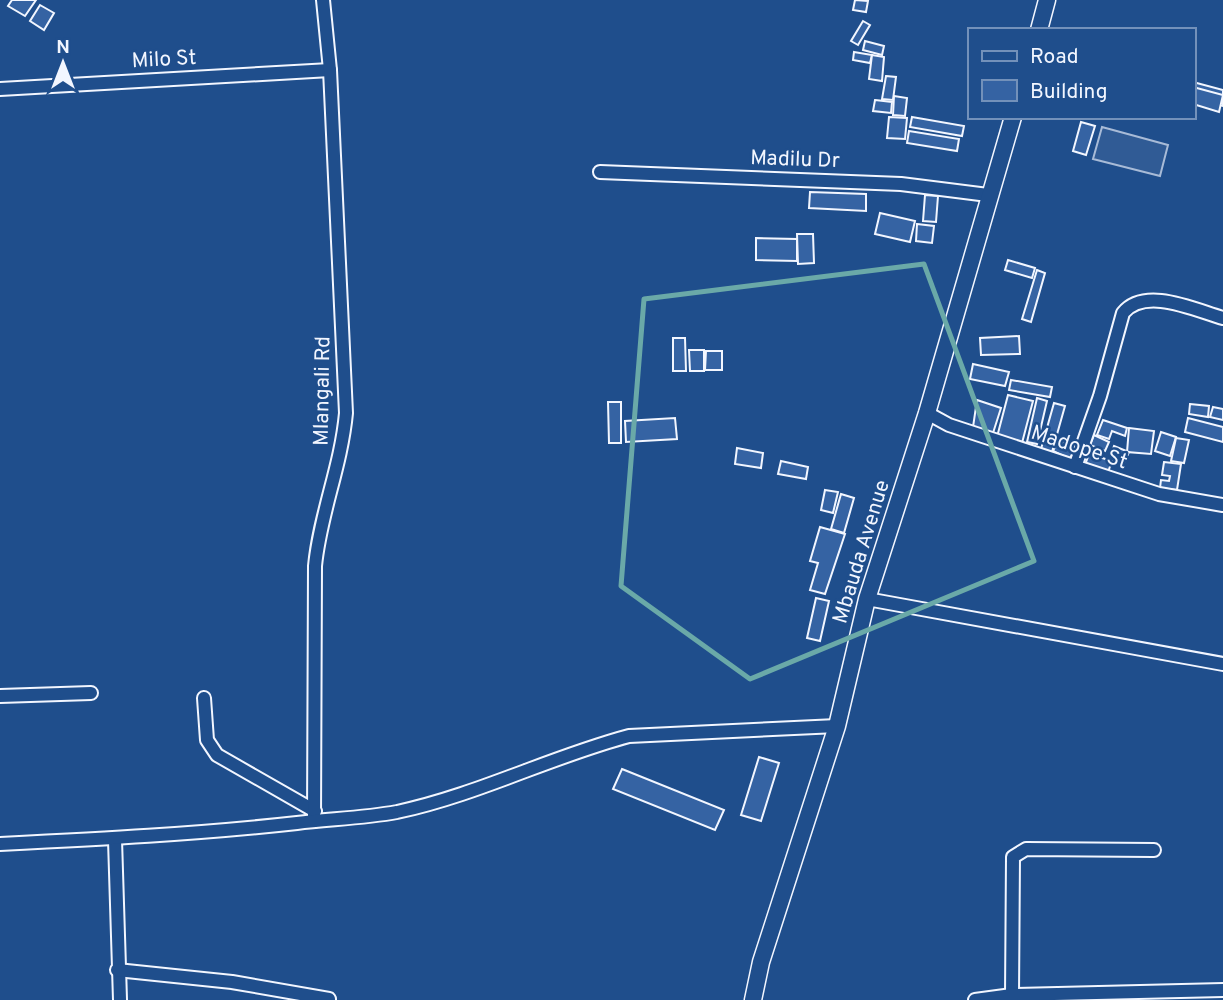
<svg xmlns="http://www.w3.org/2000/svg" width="1223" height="1000" font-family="Overpass,sans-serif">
<rect width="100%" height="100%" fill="#1f4e8c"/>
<path fill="#305b95" stroke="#a8bbd7" stroke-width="2" d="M 1102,127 L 1168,145 L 1160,176 L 1093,159 Z"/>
<g fill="#3563a3" stroke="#f2f6ff" stroke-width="2">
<path d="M 12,0 L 36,0 L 25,16 L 8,6 Z"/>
<path d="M 855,0 L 868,1 L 866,12 L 853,10 Z"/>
<path d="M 40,5 L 54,13 L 44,30 L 30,21 Z"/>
<path d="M 863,21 L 870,25 L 858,45 L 851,41 Z"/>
<path d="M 865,41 L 884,46 L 882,55 L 863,50 Z"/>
<path d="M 854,52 L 872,55 L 870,63 L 853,60 Z"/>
<path d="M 872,55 L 884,57 L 882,81 L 869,79 Z"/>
<path d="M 886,76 L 896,77 L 893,100 L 882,99 Z"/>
<path d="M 1193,82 L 1223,90 L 1223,106 L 1193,98 Z"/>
<path d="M 1193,87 L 1223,95 L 1219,112 L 1193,104 Z"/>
<path d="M 894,96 L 907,98 L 905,116 L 893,115 Z"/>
<path d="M 875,100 L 892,102 L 891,113 L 873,111 Z"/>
<path d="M 889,117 L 907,118 L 905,139 L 887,138 Z"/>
<path d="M 912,117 L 964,126 L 962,136 L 910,127 Z"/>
<path d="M 1081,122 L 1095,126 L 1086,155 L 1073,151 Z"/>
<path d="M 909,131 L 959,139 L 957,151 L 907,143 Z"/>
<path d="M 810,192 L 866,194 L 866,211 L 809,208 Z"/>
<path d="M 925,195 L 938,196 L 936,222 L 923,221 Z"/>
<path d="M 880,213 L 915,221 L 910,242 L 875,234 Z"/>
<path d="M 917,224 L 934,226 L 932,243 L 916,241 Z"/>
<path d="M 797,234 L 813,234 L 814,263 L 798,264 Z"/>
<path d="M 756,238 L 797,239 L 797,261 L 756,260 Z"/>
<path d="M 1008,260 L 1035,268 L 1032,278 L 1005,270 Z"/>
<path d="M 1037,270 L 1045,273 L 1031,322 L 1022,319 Z"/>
<path d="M 1019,336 L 1020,354 L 981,355 L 980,338 Z"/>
<path d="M 673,338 L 685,338 L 686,371 L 673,371 Z"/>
<path d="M 689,350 L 704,350 L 704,371 L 690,371 Z"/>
<path d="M 706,351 L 722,351 L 722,370 L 705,370 Z"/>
<path d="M 973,364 L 1009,372 L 1005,386 L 970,379 Z"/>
<path d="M 1011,380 L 1052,387 L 1050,397 L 1009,390 Z"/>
<path d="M 1008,395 L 1033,401 L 1022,443 L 997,437 Z"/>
<path d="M 1037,398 L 1047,401 L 1037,444 L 1027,442 Z"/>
<path d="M 977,400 L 1001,408 L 993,433 L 973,427 Z"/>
<path d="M 608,402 L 621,402 L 621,443 L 609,443 Z"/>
<path d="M 1054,403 L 1065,406 L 1052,452 L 1041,449 Z"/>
<path d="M 1190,404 L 1209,406 L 1208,417 L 1189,414 Z"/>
<path d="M 1213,407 L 1223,409 L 1223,420 L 1210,417 Z"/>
<path d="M 675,418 L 677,439 L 626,442 L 625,421 Z"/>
<path d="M 1188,418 L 1223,427 L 1223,442 L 1185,432 Z"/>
<path d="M 1103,420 L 1127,428 L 1125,436 L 1112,431 L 1109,439 L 1097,435 Z"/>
<path d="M 1129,428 L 1154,431 L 1151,454 L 1127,452 Z"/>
<path d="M 1161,432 L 1176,437 L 1170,456 L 1155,451 Z"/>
<path d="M 1094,435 L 1109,442 L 1105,451 L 1090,445 Z"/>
<path d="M 1176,438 L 1189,440 L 1184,463 L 1171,461 Z"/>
<path d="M 1058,440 L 1075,448 L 1070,459 L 1053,451 Z"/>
<path d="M 1114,446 L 1129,452 L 1125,461 L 1111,455 Z"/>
<path d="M 737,448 L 763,453 L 761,468 L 735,464 Z"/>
<path d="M 1089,454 L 1112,461 L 1108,472 L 1085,465 Z"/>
<path d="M 781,461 L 808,467 L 806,479 L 778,474 Z"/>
<path d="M 1164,462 L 1181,464 L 1177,490 L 1160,488 L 1161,480 L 1169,481 L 1170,476 L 1162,475 Z"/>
<path d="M 825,490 L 838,492 L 833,513 L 821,510 Z"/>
<path d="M 841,494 L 854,498 L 844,533 L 831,529 Z"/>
<path d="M 820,527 L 845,534 L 825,594 L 810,590 L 818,563 L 810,561 Z"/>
<path d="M 816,598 L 829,601 L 820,641 L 807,638 Z"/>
<path d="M 759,757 L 779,763 L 761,821 L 741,815 Z"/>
<path d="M 622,769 L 724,810 L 715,830 L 613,789 Z"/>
</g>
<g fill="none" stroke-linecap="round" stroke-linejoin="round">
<g stroke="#f2f6ff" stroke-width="16">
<g id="minor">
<path d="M 0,89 L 330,70"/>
<path d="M 600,172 L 901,184 L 988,195"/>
<path d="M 927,413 L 949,425 L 1159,494 L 1223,505"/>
<path d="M 1075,467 L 1100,396 L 1123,313 C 1145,286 1195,310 1223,318"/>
<path d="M 867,599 L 1223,664"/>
<path d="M 0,696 L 91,693"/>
<path d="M 204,698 L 207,740 L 217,755 L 315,811"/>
<path d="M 314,821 L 315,566 C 320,514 341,467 346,413 L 330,70 L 323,0"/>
<path d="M 115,840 L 120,1000"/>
<path d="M 0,844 C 99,839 198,834 297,823 C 330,819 364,818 397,812 C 477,795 550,757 629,736 L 837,726"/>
<path d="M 117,970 L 232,982 L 329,999"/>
<path d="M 1012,995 L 1013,857 L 1026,849 L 1154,850"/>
<path d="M 975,1000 L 1012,995 L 1223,990"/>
</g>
</g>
<g stroke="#f2f6ff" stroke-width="19">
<g id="tertiary">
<path d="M 1039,30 L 1047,0"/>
<path d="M 753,1000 L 761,962 L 837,726 L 867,599 L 927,413 L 1013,117"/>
</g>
</g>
<use href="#minor" stroke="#1f4e8c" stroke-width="12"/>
<use href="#tertiary" stroke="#1f4e8c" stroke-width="16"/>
</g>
<path fill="none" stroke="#6aa9a8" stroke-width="5" stroke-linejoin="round" d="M 924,264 L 1034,561 L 750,679 L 621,586 L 644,299 Z"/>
<g text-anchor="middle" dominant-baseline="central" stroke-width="5" stroke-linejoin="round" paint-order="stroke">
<g font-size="21" fill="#f2f6ff" stroke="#1f4e8c">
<text transform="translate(164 60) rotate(-3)">Milo St</text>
<text transform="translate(795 160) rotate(2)">Madilu Dr</text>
<text transform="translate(323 391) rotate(-89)">Mlangali Rd</text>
<text transform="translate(1079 448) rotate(18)">Madope St</text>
<text transform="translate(862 552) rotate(-73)">Mbauda Avenue</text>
</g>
</g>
<rect x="968" y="28" width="228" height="91" fill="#1f4e8c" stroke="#7391ba" stroke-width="2"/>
<rect x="982" y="51" width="35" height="10" fill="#1f4e8c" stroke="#7391ba" stroke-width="2"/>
<text x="1030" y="63" font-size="21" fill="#f2f6ff">Road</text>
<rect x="982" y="80" width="35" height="21" fill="#3563a3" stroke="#7391ba" stroke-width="2"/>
<text x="1030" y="98" font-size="21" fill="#f2f6ff">Building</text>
<g transform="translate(63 63)" stroke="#1f4e8c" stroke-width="5" paint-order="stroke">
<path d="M0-5L12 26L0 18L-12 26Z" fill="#f2f6ff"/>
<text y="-10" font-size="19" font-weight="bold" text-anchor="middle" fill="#f2f6ff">N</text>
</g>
</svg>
